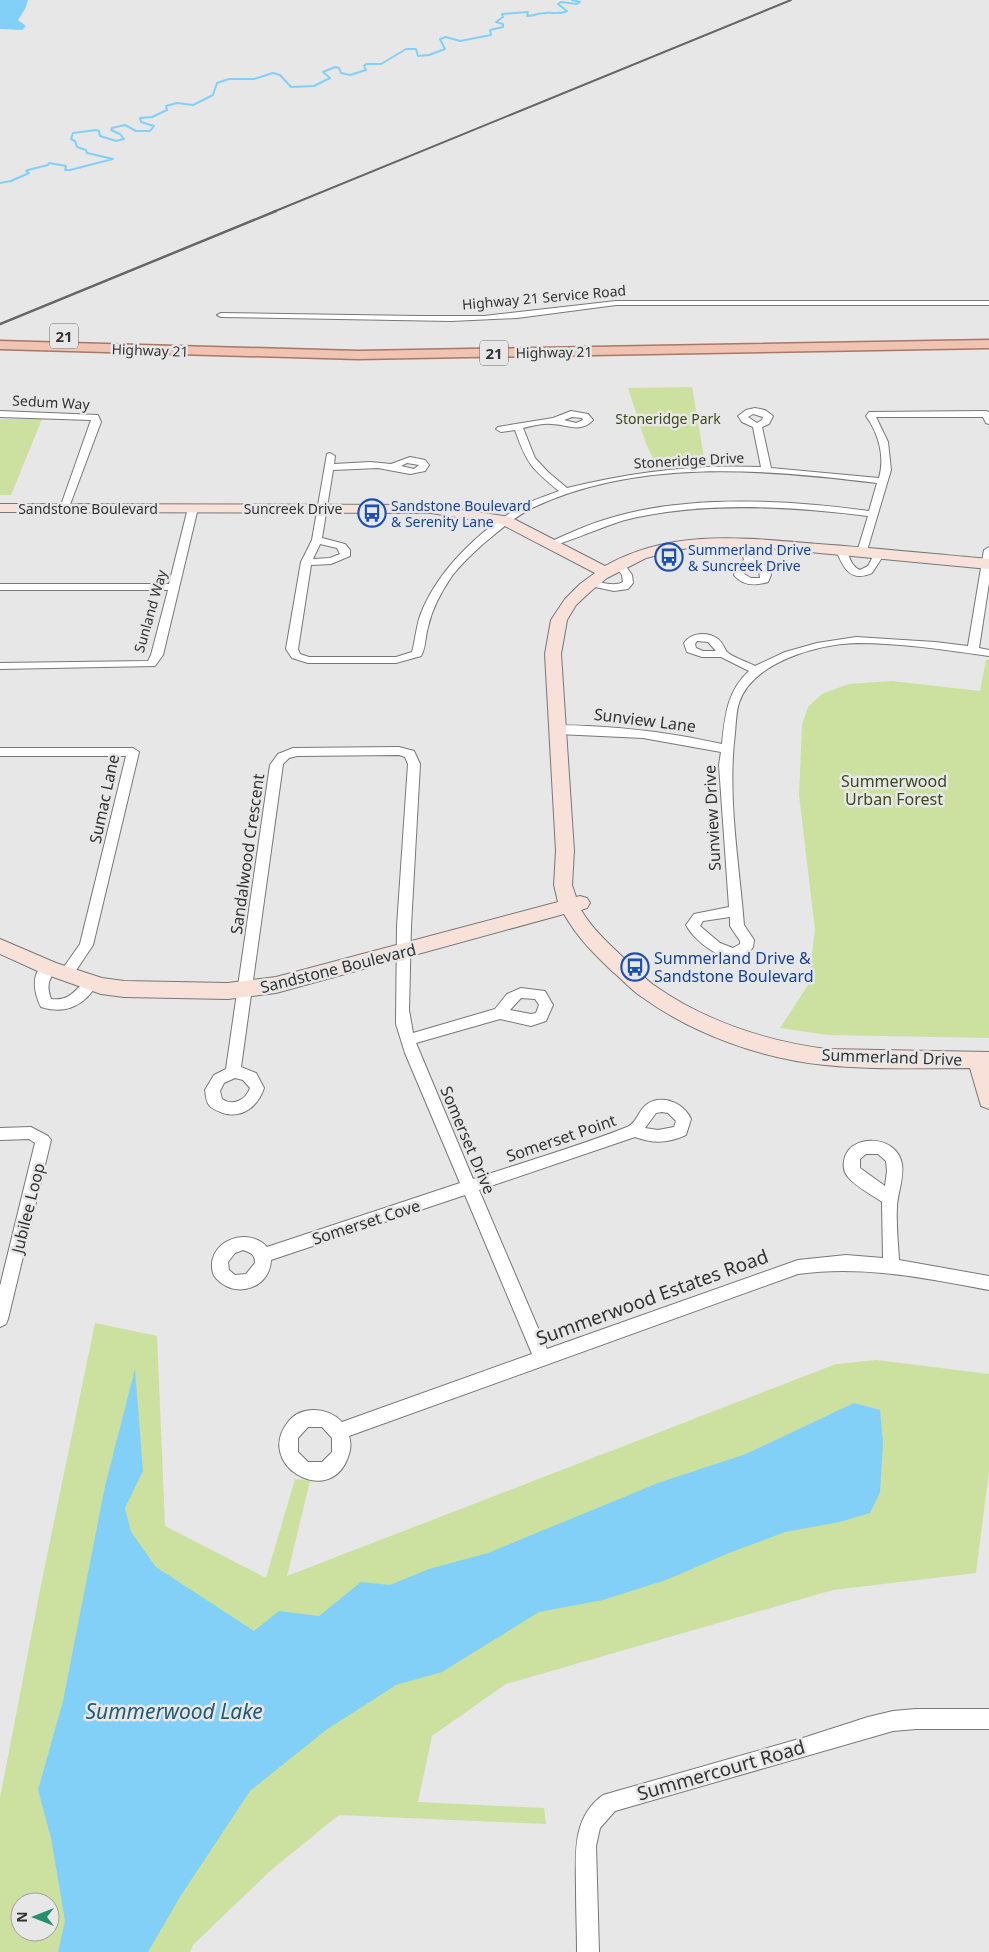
<svg xmlns="http://www.w3.org/2000/svg" width="989" height="1952" font-family="'Noto Sans',sans-serif">
<rect width="100%" height="100%" fill="#e7e7e8"/>
<g fill="#cce0a0" fill-rule="evenodd">
<path d="M 692,387 L 705,463 L 657,466 L 646,444 L 628,388 Z"/>
<path d="M 0,419 L 42,419 L 11,495 L 0,495 Z"/>
<path d="M 986,660 L 989,660 L 989,1038 L 828,1035 L 780,1028 L 808,985 L 815,930 L 799,795 L 802,725 L 808,707 L 822,694 L 849,684 L 892,681 L 980,691 Z"/>
<path d="M 95,1323 L 157,1336 L 165,1526 L 266,1578 L 295,1479 L 310,1481 L 287,1576 L 836,1364 L 877,1360 L 989,1374 L 989,1471 L 976,1573 L 833,1590 L 506,1684 L 432,1736 L 418,1802 L 544,1808 L 546,1824 L 339,1815 L 270,1871 L 193,1945 L 190,1952 L 0,1952 L 0,1798 L 42,1580 ZM 20,1902 L 50,1902 L 50,1932 L 20,1932 Z"/>
</g>
<g fill="#82d0f7">
<path d="M 0,0 L 28,0 L 25,9 L 18,20 L 26,26 L 22,30 L 0,29 Z"/>
<path d="M 135,1369 L 143,1471 L 125,1508 L 131,1532 L 156,1567 L 254,1631 L 279,1611 L 319,1616 L 361,1582 L 390,1585 L 429,1569 L 488,1553 L 658,1483 L 746,1454 L 854,1403 L 880,1410 L 883,1444 L 880,1492 L 870,1513 L 840,1522 L 785,1532 L 729,1553 L 666,1580 L 603,1600 L 539,1612 L 442,1672 L 396,1685 L 326,1730 L 250,1791 L 180,1897 L 148,1952 L 58,1952 L 65,1921 L 51,1838 L 38,1790 L 63,1701 L 105,1486 Z"/>
</g>
<g fill="none" stroke-linecap="round" stroke-linejoin="round">
<path stroke="#82d0f7" stroke-width="2" d="M 0,183 L 11,181 L 29,173 L 26,171 L 28,170 L 48,165 L 49,163 L 66,166 L 65,170 L 70,170 L 113,159 L 87,153 L 86,150 L 77,147 L 75,141 L 71,139 L 73,133 L 96,130 L 99,131 L 100,136 L 116,141 L 124,139 L 120,134 L 111,130 L 112,128 L 125,125 L 136,131 L 150,131 L 154,126 L 141,122 L 140,118 L 152,117 L 167,110 L 166,106 L 177,103 L 193,105 L 213,95 L 217,83 L 229,79 L 254,79 L 273,73 L 280,75 L 291,87 L 314,86 L 330,78 L 323,72 L 335,67 L 339,68 L 341,73 L 350,75 L 366,70 L 364,66 L 366,64 L 381,64 L 406,49 L 416,49 L 418,56 L 429,55 L 445,49 L 440,39 L 446,37 L 460,41 L 491,35 L 490,30 L 503,27 L 503,24 L 496,22 L 503,17 L 502,14 L 528,12 L 527,16 C 533,16 539,13 545,13 C 553,12 559,15 567,11 L 558,4 L 561,2 L 577,4 L 580,2 L 572,0"/>
<g stroke="#787879" stroke-width="2">
<g id="street">
<path d="M 616,301 L 989,301 L 989,305 L 616,305 L 517,318 L 451,321 L 221,317 L 217,315 L 221,313 L 418,316 L 484,316 Z"/>
<path d="M 755,408 L 765,410 L 773,416 L 769,424 L 762,427 L 771,468 L 879,478 C 885,457 879,434 866,416 L 869,412 L 986,411 L 989,412 L 989,424 L 986,423 L 983,417 L 876,417 L 888,442 L 891,470 L 866,554 L 862,555 L 857,552 L 868,516 C 790,506 701,501 625,520 C 612,523 556,547 550,546 L 550,542 C 569,533 587,525 607,519 C 686,494 788,500 869,511 L 877,483 C 765,469 637,458 532,508 C 514,517 499,531 483,544 C 472,554 461,564 452,576 C 441,592 432,609 428,627 C 425,637 426,648 421,656 L 396,663 L 308,663 L 292,658 L 286,649 L 301,562 L 312,540 L 327,454 L 330,453 L 335,456 L 334,464 L 370,462 L 391,464 L 410,457 L 425,460 L 429,465 L 425,471 L 410,474 L 378,468 L 333,470 L 322,538 L 345,544 L 350,550 L 350,556 L 331,564 L 311,565 L 298,649 L 300,654 L 309,657 L 396,657 L 412,652 C 416,638 416,624 422,611 C 439,569 481,529 520,507 C 532,500 546,496 559,491 C 531,468 527,464 515,430 L 501,432 L 496,429 L 498,427 L 553,418 L 571,411 L 588,414 L 593,420 C 580,434 567,424 551,424 C 542,423 532,426 523,428 L 535,458 L 548,472 L 567,488 C 631,472 695,464 761,467 L 753,427 L 742,422 L 738,416 L 746,410 ZM 753,414 L 763,417 L 762,420 L 757,423 L 748,417 ZM 572,417 L 582,418 L 583,420 L 576,423 L 564,420 ZM 407,463 L 419,465 L 414,469 L 401,466 ZM 320,544 L 337,548 L 340,554 L 330,558 L 313,559 Z"/>
<path d="M 0,411 L 98,415 L 101,422 L 68,510 L 62,510 L 60,508 L 91,420 L 0,417 Z"/>
<path d="M 193,505 L 198,508 L 163,655 L 155,666 L 0,669 L 0,663 L 148,661 L 151,655 L 168,590 L 0,590 L 0,584 L 169,584 L 188,508 Z"/>
<path d="M 744,540 L 749,543 L 754,559 L 769,568 L 771,575 L 768,582 C 755,586 743,586 734,575 L 737,566 L 744,560 L 739,543 ZM 750,565 L 759,570 L 760,578 L 751,578 L 744,574 L 747,567 Z"/>
<path d="M 841,547 C 852,551 846,563 860,570 L 868,566 L 876,551 L 880,550 L 885,553 L 872,573 C 850,583 843,567 836,550 Z"/>
<path d="M 989,547 L 989,583 L 979,648 L 989,650 L 989,656 C 946,650 901,643 857,643 C 818,644 752,662 739,703 C 736,712 736,723 735,733 C 727,796 739,862 744,925 L 754,940 L 753,947 C 737,975 696,944 686,925 L 694,914 L 729,907 L 719,765 L 721,752 L 643,738 L 558,734 L 554,733 L 552,730 L 554,727 C 564,724 577,726 588,726 C 633,728 678,734 722,744 C 725,716 727,691 749,671 L 721,657 L 702,657 L 687,652 L 684,643 C 691,633 707,631 718,639 C 723,643 724,648 727,652 C 734,658 748,662 755,666 L 785,652 L 817,643 L 856,637 L 935,642 L 968,646 L 984,550 ZM 697,641 L 708,642 L 716,651 L 703,651 L 696,648 L 695,644 ZM 730,917 L 730,926 L 740,941 L 740,944 L 733,948 L 720,943 L 700,926 L 703,921 Z"/>
<path d="M 619,561 L 623,562 L 632,575 L 633,583 L 628,589 L 614,591 L 586,585 L 585,583 L 590,580 C 600,582 614,587 623,582 L 622,575 L 614,564 Z"/>
<path d="M 399,747 L 414,751 L 420,764 L 411,926 L 409,1010 L 413,1033 L 495,1009 L 507,994 L 521,988 L 545,991 L 553,1005 L 546,1021 L 531,1026 L 500,1019 L 416,1043 L 473,1179 C 524,1162 577,1147 627,1127 C 640,1122 637,1104 657,1100 C 671,1098 685,1106 691,1119 L 686,1135 C 668,1143 654,1144 635,1137 L 479,1190 L 547,1349 L 798,1260 L 846,1255 L 883,1258 L 882,1202 C 871,1194 856,1187 848,1177 C 840,1168 844,1152 853,1146 C 871,1135 898,1142 902,1164 C 904,1178 898,1192 897,1206 C 896,1224 898,1242 899,1260 L 989,1276 L 989,1290 C 925,1278 863,1265 798,1274 L 349,1436 C 352,1446 350,1453 346,1462 C 325,1506 255,1464 288,1422 C 301,1405 328,1407 342,1422 L 532,1354 L 465,1195 L 271,1260 C 270,1287 239,1298 220,1282 C 217,1279 214,1277 213,1273 C 205,1242 247,1225 267,1247 L 460,1183 L 405,1053 L 396,1024 L 397,926 L 408,764 L 405,757 L 399,755 L 297,756 L 289,758 L 283,764 L 241,1067 L 256,1073 L 264,1088 C 258,1106 243,1119 223,1113 C 218,1111 212,1109 209,1105 C 206,1101 206,1095 205,1090 L 214,1075 L 226,1069 L 270,765 L 278,754 L 293,748 ZM 521,998 L 535,999 L 539,1005 L 536,1013 L 531,1014 L 510,1010 ZM 235,1078 L 243,1080 L 250,1088 C 245,1101 233,1106 222,1099 L 220,1091 L 224,1083 ZM 662,1112 L 668,1113 L 676,1121 L 674,1127 L 658,1130 L 645,1128 L 656,1113 ZM 866,1154 L 878,1154 L 886,1161 L 887,1171 L 885,1186 L 860,1168 L 860,1159 ZM 243,1250 C 251,1253 255,1254 255,1263 L 246,1274 L 235,1275 L 229,1270 L 228,1262 L 235,1253 ZM 308,1427 L 322,1427 L 332,1438 L 332,1452 L 322,1462 L 308,1462 L 298,1452 L 298,1438 Z"/>
<path d="M 0,748 L 133,748 L 139,752 L 93,945 L 71,978 L 66,979 L 61,978 L 59,974 L 80,944 L 126,756 L 0,756 Z"/>
<path d="M 49,963 L 54,964 L 56,968 C 49,980 46,985 51,999 C 78,1003 81,973 96,978 L 98,982 C 86,1005 66,1015 41,1007 C 34,993 29,969 49,963 Z"/>
<path d="M 31,1127 L 48,1136 L 51,1140 L 8,1319 L 6,1324 L 0,1327 L 0,1286 L 35,1143 L 29,1139 L 0,1140 L 0,1128 Z"/>
<path d="M 916,1709 L 989,1709 L 989,1729 L 916,1729 L 893,1731 L 615,1811 L 600,1828 L 596,1846 L 599,1952 L 577,1952 C 577,1931 576,1911 576,1890 C 576,1856 571,1818 603,1795 L 806,1737 L 868,1717 L 893,1711 Z"/>
</g>
</g>
<g stroke="#787879" stroke-width="2">
<path id="secondary" d="M 0,504 L 431,505 L 510,517 L 605,566 C 672,528 745,538 818,544 C 875,548 932,554 989,559 L 989,569 L 767,548 L 703,546 L 682,549 L 646,558 L 607,578 L 591,591 L 576,605 L 567,620 L 561,654 L 574,851 L 572,885 L 576,897 L 580,896 L 587,898 L 590,903 L 587,908 L 581,910 C 593,930 610,945 627,961 C 636,969 645,979 655,986 C 705,1021 766,1041 826,1049 L 989,1052 L 989,1109 L 981,1106 L 970,1068 C 922,1068 873,1070 825,1065 C 762,1059 693,1034 642,997 C 631,990 623,980 613,972 C 594,954 577,937 564,914 L 276,993 L 228,999 L 124,997 L 101,994 L 42,973 L 0,954 L 0,939 L 56,963 L 102,978 L 124,981 L 228,983 L 276,977 L 558,902 L 554,885 L 556,851 L 545,654 L 551,620 L 565,599 L 580,584 L 595,573 L 501,524 L 431,513 L 0,512 Z"/>
</g>
<g stroke="#a87766" stroke-width="3">
<path id="primary" d="M 989,340 L 989,348 L 358,359 L 0,349 L 0,341 L 358,351 Z"/>
</g>
<use href="#street" fill="#fff" fill-rule="evenodd"/>
<use href="#secondary" fill="#f8e1d9" fill-rule="evenodd"/>
<use href="#primary" fill="#f1c3b3" fill-rule="evenodd"/>
<path stroke="#666" stroke-width="2" d="M 273,212 L 791,0"/>
<path stroke="#666" stroke-width="2.5" d="M 0,324 L 276,211"/>
</g>
<defs>
<g id="bus-ring" transform="scale(1.4375)"><circle r="9.5" fill="#e7e7e8" stroke="#1a4fb4" stroke-width="1.5"/><path d="M-5-6H5V4H4V6H2V4H-2V6H-4V4H-5ZM-3.5-4V0h7V-4ZM-3.5 1.2v1.5H-2V1.2ZM2 1.2v1.5H3.5V1.2Z" fill="#1a4fb4"/></g>
</defs>
<g fill-rule="evenodd">
<use href="#bus-ring" x="372" y="513"/>
<use href="#bus-ring" x="669" y="557"/>
<use href="#bus-ring" x="635" y="967"/>
</g>
<g text-anchor="middle" dominant-baseline="central" stroke-width="5" stroke-linejoin="round" paint-order="stroke">
<g font-size="14" fill="#333" stroke="#e7e7e8">
<text transform="translate(544 297) rotate(-5)">Highway 21 Service Road</text>
<text transform="translate(150 350) rotate(2)">Highway 21</text>
<text transform="translate(554 352) rotate(-1)">Highway 21</text>
<text transform="translate(51 402) rotate(3)">Sedum Way</text>
<text transform="translate(689 460) rotate(-3)">Stoneridge Drive</text>
<text x="88" y="508">Sandstone Boulevard</text>
<text x="293" y="508">Suncreek Drive</text>
<text transform="translate(150 611) rotate(-74)">Sunland Way</text>
</g>
<g font-size="14" fill="#3c4917" stroke="#e7e7e8">
<text x="668" y="418">Stoneridge Park</text>
</g>
<g font-size="14" fill="#164399" stroke="#e7e7e8" text-anchor="start">
<text x="391" y="505">Sandstone Boulevard<tspan x="391" dy="16">&amp; Serenity Lane</tspan></text>
<text x="688" y="549">Summerland Drive<tspan x="688" dy="16">&amp; Suncreek Drive</tspan></text>
</g>
<g fill="#e7e7e8" stroke="#696969" stroke-width="1">
<rect x="50" y="323.5" width="28" height="25" rx="4"/>
<rect x="480" y="340.5" width="28" height="25" rx="4"/>
</g>
<g font-size="15" font-weight="bold" fill="#333">
<text x="64" y="336">21</text>
<text x="494" y="353">21</text>
</g>
<g font-size="16" fill="#333" stroke="#e7e7e8">
<text transform="translate(645 720) rotate(7)">Sunview Lane</text>
<text transform="translate(104 799) rotate(-78)">Sumac Lane</text>
<text transform="translate(712 818) rotate(-93)">Sunview Drive</text>
<text transform="translate(247 854) rotate(-82)">Sandalwood Crescent</text>
<text transform="translate(338 968) rotate(-14)">Sandstone Boulevard</text>
<text transform="translate(892 1057) rotate(2)">Summerland Drive</text>
<text transform="translate(561 1138) rotate(-19)">Somerset Point</text>
<text transform="translate(468 1140) rotate(67)">Somerset Drive</text>
<text transform="translate(28 1208) rotate(-76)">Jubilee Loop</text>
<text transform="translate(366 1222) rotate(-18)">Somerset Cove</text>
</g>
<g font-size="16" fill="#3c4917" stroke="#e7e7e8">
<text x="894" y="781">Summerwood<tspan x="894" dy="18">Urban Forest</tspan></text>
</g>
<g font-size="16" fill="#164399" stroke="#e7e7e8" text-anchor="start">
<text x="654" y="958">Summerland Drive &amp;<tspan x="654" dy="18">Sandstone Boulevard</tspan></text>
</g>
<g font-size="19" fill="#333" stroke="#e7e7e8">
<text transform="translate(652 1297) rotate(-20)">Summerwood Estates Road</text>
<text transform="translate(721 1770) rotate(-16)">Summercourt Road</text>
</g>
<g font-size="21" font-style="italic" fill="#215c77" stroke="#e7e7e8">
<text x="174" y="1711">Summerwood Lake</text>
</g>
</g>
<g transform="translate(35 1917) rotate(270)"><circle r="24" fill="#e7e7e8" stroke="#9f9fa0"/>
<path d="M0-4L9 19L0 12L-9 19Z" fill="#26906e"/>
<text y="-8" font-size="14" font-weight="bold" text-anchor="middle" fill="#333333">N</text>
</g>
</svg>
